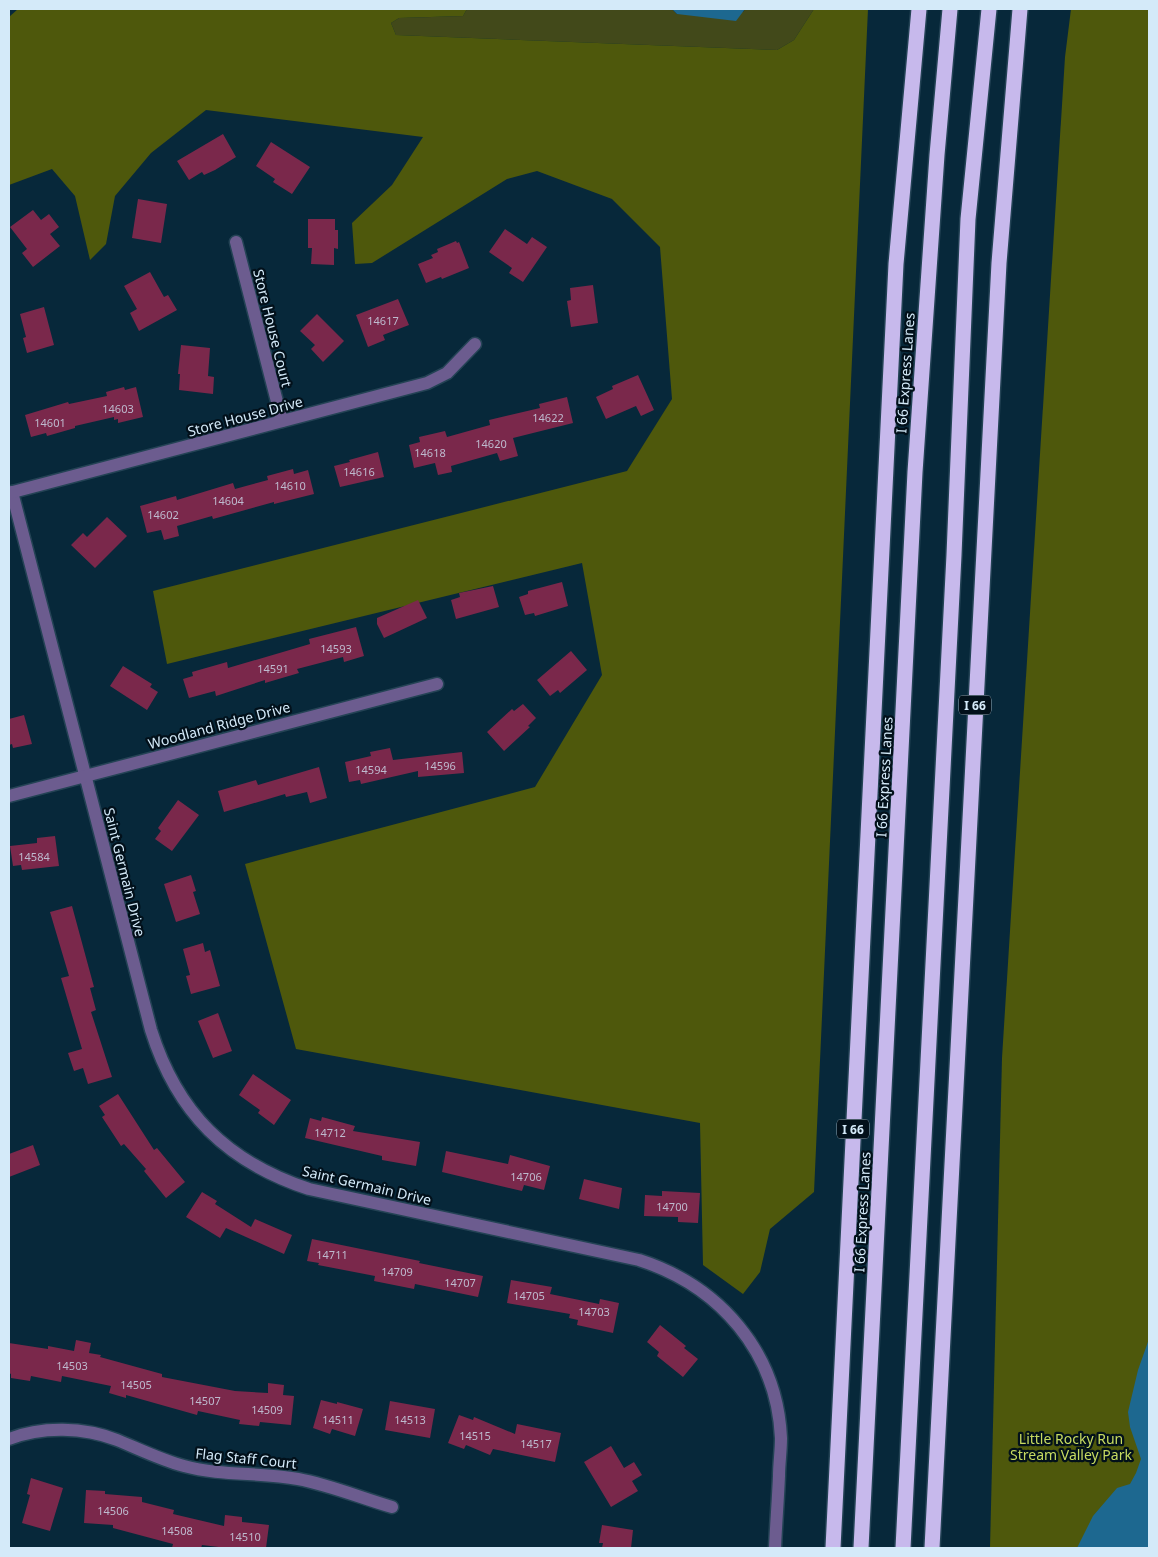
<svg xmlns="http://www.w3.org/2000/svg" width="1158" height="1557" font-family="'Noto Sans',sans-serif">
<rect width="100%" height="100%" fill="#07283a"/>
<path fill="#42491a" d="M 467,9 L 672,9 L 677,14 L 743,12 L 745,9 L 814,9 L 794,40 L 777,50 L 396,35 L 391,23 L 399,18 L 463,16 Z"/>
<g fill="#4e580c">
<path d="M 18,9 L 467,9 L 463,16 L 399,18 L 391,23 L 396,35 L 777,50 L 794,40 L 814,9 L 868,9 L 814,1192 L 770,1229 L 760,1272 L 743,1294 L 703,1265 L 700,1123 L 296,1049 L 245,864 L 535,787 L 602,675 L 582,563 L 167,664 L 153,591 L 627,471 L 672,399 L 660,247 L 612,199 L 537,171 L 507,179 L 372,263 L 355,264 L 352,223 L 392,185 L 423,137 L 206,110 L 151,153 L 115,196 L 106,244 L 90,260 L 75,196 L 52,169 L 9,185 L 9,17 Z"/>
<path d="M 1071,9 L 1149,9 L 1149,1548 L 990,1548 L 1002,1058 L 1065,57 Z"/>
</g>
<g fill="#1d6890">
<path d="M 672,9 L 745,9 L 736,21 L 677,14 Z"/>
<path d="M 1149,1339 L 1149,1548 L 1077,1548 L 1093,1516 L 1117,1488 L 1130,1484 L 1136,1473 L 1141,1459 L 1130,1427 L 1128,1412 L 1138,1370 Z"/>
</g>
<g fill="#7a284b">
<path d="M 223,134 L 236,157 L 215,170 L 204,175 L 202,172 L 189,180 L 177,161 Z"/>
<path d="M 271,142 L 310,167 L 292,194 L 273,182 L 275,179 L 256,166 Z"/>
<path d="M 138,199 L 167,204 L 161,243 L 132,238 Z"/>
<path d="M 33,210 L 41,220 L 49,214 L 59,227 L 50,234 L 60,246 L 33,267 L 22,253 L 27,249 L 10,227 Z"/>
<path d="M 308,219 L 335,219 L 335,230 L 338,230 L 338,249 L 334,248 L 334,265 L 311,264 L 312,248 L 308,248 Z"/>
<path d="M 505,229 L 527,244 L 532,237 L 547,247 L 523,282 L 509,273 L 512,268 L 489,252 Z"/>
<path d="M 456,241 L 457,243 L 459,242 L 469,268 L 442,279 L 441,277 L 426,283 L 418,264 L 433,258 L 431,255 L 438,252 L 437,249 Z"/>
<path d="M 150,272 L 164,297 L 168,295 L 177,310 L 139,331 L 130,313 L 137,309 L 124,286 Z"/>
<path d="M 593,285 L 598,323 L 571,327 L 567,301 L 571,300 L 570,288 Z"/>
<path d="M 398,299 L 409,325 L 383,335 L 385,340 L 368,347 L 356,315 Z"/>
<path d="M 44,307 L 54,345 L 27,353 L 23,338 L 26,337 L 20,314 Z"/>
<path d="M 317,314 L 344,341 L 323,362 L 311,349 L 315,345 L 300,331 Z"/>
<path d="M 181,345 L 210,348 L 208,376 L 214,377 L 213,394 L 179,390 L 180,374 L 178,374 Z"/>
<path d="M 638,375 L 654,410 L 641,416 L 636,406 L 606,419 L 596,397 L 613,389 L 612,386 Z"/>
<path d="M 124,387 L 125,390 L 136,387 L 143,417 L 118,423 L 118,419 L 114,420 L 114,417 L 75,426 L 75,428 L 47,436 L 46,433 L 31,437 L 25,415 L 68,402 L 69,404 L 107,396 L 106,392 Z"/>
<path d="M 567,397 L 573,423 L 513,438 L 518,456 L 500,461 L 497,453 L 451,466 L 452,472 L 438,475 L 435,463 L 414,468 L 409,445 L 420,442 L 419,437 L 445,431 L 447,437 L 490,425 L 489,420 L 540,408 L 539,404 Z"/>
<path d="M 378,452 L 384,477 L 340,487 L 334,466 L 350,462 L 349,460 Z"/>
<path d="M 293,469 L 294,474 L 308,470 L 314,494 L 274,504 L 274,502 L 213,519 L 212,516 L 177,526 L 179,536 L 164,540 L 161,530 L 147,533 L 140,506 L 176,496 L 177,500 L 233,483 L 235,489 L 268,480 L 267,476 Z"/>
<path d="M 107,517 L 127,536 L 95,568 L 71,545 L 83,533 L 87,537 Z"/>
<path d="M 562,582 L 568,606 L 535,616 L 534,613 L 525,615 L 519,597 L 528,594 L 528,591 Z"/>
<path d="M 493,586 L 499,607 L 456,619 L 451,600 L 460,597 L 459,593 Z"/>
<path d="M 418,600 L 427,618 L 384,638 L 377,624 L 377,618 Z"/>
<path d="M 356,627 L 364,656 L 344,662 L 343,657 L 297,669 L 299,673 L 265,683 L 265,680 L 216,696 L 215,691 L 189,698 L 183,679 L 193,676 L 192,672 L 227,662 L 228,668 L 310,644 L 309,639 Z"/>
<path d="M 571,651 L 587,670 L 560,693 L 558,690 L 550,696 L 537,680 Z"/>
<path d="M 123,666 L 152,684 L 150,687 L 158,692 L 147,710 L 110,686 Z"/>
<path d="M 523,704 L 536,718 L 528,726 L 530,727 L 504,751 L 487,732 L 512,709 L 514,711 Z"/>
<path d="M 24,715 L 32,744 L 13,748 L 12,744 L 9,745 L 9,719 Z"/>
<path d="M 390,748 L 393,760 L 462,752 L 464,773 L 418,777 L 418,771 L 361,784 L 360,780 L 349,782 L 345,762 L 371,756 L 370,752 Z"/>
<path d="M 319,767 L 327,798 L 310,803 L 307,792 L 286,797 L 285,794 L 224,812 L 218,791 L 256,780 L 258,785 Z"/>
<path d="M 178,800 L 199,815 L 172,851 L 155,839 L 161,831 L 158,828 Z"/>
<path d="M 55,836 L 59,866 L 22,870 L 21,865 L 13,866 L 10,846 L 37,843 L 37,838 Z"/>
<path d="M 191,875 L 196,891 L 193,892 L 200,914 L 176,922 L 164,884 Z"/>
<path d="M 72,906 L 94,987 L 90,988 L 96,1010 L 91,1012 L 112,1077 L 88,1084 L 83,1068 L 74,1071 L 68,1053 L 82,1049 L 61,978 L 69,976 L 50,912 Z"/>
<path d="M 203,943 L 205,952 L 210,950 L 220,986 L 191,994 L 186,976 L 190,975 L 183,949 Z"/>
<path d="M 218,1013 L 232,1051 L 213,1058 L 198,1021 Z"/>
<path d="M 253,1074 L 291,1100 L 274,1125 L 258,1113 L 260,1110 L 239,1095 Z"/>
<path d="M 118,1094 L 154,1150 L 157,1148 L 185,1182 L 166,1198 L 144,1171 L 146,1169 L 124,1144 L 121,1146 L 102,1117 L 105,1115 L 99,1106 Z"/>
<path d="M 322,1117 L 355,1126 L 353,1131 L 420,1142 L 416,1166 L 382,1160 L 382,1156 L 305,1138 L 310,1118 L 321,1121 Z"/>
<path d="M 33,1145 L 40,1165 L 9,1177 L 9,1154 Z"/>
<path d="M 446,1151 L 508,1164 L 510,1155 L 550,1166 L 544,1190 L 524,1185 L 522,1191 L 442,1172 Z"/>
<path d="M 584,1179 L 622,1188 L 619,1209 L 579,1199 Z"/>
<path d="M 662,1191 L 700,1193 L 698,1223 L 678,1222 L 678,1217 L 644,1216 L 645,1195 L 662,1196 Z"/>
<path d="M 202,1192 L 217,1201 L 215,1204 L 251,1227 L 255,1219 L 292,1235 L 284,1254 L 226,1228 L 220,1238 L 186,1217 Z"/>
<path d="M 312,1239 L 420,1261 L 419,1263 L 483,1276 L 478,1297 L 415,1284 L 414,1289 L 374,1281 L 375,1276 L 318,1265 L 319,1263 L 307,1261 Z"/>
<path d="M 511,1280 L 552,1287 L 550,1294 L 599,1304 L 600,1299 L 619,1303 L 613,1333 L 577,1325 L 578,1320 L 569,1318 L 570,1314 L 507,1303 Z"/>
<path d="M 660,1325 L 686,1346 L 684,1348 L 698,1359 L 683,1377 L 657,1356 L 659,1352 L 647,1342 Z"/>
<path d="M 76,1340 L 91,1343 L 89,1353 L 101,1355 L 100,1357 L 162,1374 L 162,1377 L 235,1391 L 268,1393 L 268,1383 L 284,1385 L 283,1395 L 294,1396 L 291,1425 L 260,1422 L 259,1426 L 239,1424 L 240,1420 L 198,1411 L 197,1415 L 126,1395 L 126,1398 L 109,1393 L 111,1386 L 62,1376 L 61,1382 L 31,1376 L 30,1381 L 11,1378 L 11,1374 L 9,1373 L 9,1343 L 48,1349 L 48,1346 L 74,1351 Z"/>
<path d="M 321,1400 L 337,1404 L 337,1402 L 363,1409 L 355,1436 L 332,1429 L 330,1434 L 313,1428 Z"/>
<path d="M 390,1401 L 435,1409 L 430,1438 L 385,1430 Z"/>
<path d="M 459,1415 L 473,1420 L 474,1417 L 515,1434 L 517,1424 L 561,1433 L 555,1462 L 493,1449 L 490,1455 L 466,1445 L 464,1449 L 448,1443 Z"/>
<path d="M 611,1446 L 624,1468 L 634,1462 L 642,1475 L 632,1481 L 638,1491 L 611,1507 L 584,1462 Z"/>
<path d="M 31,1478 L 63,1488 L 50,1531 L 22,1523 L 30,1495 L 27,1494 Z"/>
<path d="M 86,1490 L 105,1491 L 105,1494 L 142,1497 L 142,1502 L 174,1510 L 173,1514 L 224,1526 L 225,1515 L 242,1517 L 242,1522 L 269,1525 L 266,1548 L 227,1548 L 202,1545 L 201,1548 L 172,1548 L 173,1544 L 113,1528 L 113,1525 L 84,1523 Z"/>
<path d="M 602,1525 L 633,1530 L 631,1548 L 602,1548 L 603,1543 L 599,1543 Z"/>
</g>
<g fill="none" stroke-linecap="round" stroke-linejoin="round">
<g stroke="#244355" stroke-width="15">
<g id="minor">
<path d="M 236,242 L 282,421"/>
<path d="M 12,492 L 151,1030 C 177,1113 227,1162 309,1189 L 639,1260 C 720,1286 777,1352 781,1438 C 781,1451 779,1464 779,1476 C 778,1500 776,1524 775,1548"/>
<path d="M 9,493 L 427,383 L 447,373 L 475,344"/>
<path d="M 9,796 L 437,684"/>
<path d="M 9,1439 C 42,1426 84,1427 117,1440 C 139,1449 161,1460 184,1466 C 221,1476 260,1472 298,1479 C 330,1485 361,1498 392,1507"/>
</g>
</g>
<g stroke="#244355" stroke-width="18">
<g id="highway">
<path d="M 833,1548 L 896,264 L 919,9"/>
<path d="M 861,1548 L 915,472 L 937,155 L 950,9"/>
<path d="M 903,1548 L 954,555 L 968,219 L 989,9"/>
<path d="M 932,1548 L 999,263 L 1020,9"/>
</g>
</g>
<use href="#minor" stroke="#6c5c8f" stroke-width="12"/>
<use href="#highway" stroke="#c7b9ec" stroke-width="15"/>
</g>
<g text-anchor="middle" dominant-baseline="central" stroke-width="4.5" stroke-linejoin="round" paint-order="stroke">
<g font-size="11" fill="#bebace">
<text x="383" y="320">14617</text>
<text x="118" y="408">14603</text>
<text x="548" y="417">14622</text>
<text x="50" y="422">14601</text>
<text x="491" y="443">14620</text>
<text x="430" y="452">14618</text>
<text x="359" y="471">14616</text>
<text x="290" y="485">14610</text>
<text x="228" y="500">14604</text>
<text x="163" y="514">14602</text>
<text x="336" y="648">14593</text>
<text x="273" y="668">14591</text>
<text x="440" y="765">14596</text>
<text x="371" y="769">14594</text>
<text x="34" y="856">14584</text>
<text x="330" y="1132">14712</text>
<text x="526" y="1176">14706</text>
<text x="672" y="1206">14700</text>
<text x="332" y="1254">14711</text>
<text x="397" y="1271">14709</text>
<text x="460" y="1282">14707</text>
<text x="529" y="1295">14705</text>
<text x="594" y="1311">14703</text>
<text x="72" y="1365">14503</text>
<text x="136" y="1384">14505</text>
<text x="205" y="1400">14507</text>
<text x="267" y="1409">14509</text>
<text x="338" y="1419">14511</text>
<text x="410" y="1419">14513</text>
<text x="475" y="1435">14515</text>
<text x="536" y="1443">14517</text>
<text x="113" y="1510">14506</text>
<text x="177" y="1530">14508</text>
<text x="245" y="1536">14510</text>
</g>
<g fill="#02101a" stroke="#95a9b6" stroke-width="1">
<rect x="959" y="695.5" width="32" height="19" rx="4"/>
<rect x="837" y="1119.5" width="32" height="19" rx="4"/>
</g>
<g font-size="12" font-weight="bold" fill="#d4eaf9">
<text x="975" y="705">I 66</text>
<text x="853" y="1129">I 66</text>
</g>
<g font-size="14" fill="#d4eaf9" stroke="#02101a">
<text transform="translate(273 328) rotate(76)">Store House Court</text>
<text transform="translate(905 373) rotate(-86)">I 66 Express Lanes</text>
<text transform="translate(245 416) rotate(-15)">Store House Drive</text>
<text transform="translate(219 725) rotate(-15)">Woodland Ridge Drive</text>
<text transform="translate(884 777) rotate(-87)">I 66 Express Lanes</text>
<text transform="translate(125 872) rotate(76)">Saint Germain Drive</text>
<text transform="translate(367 1185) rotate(13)">Saint Germain Drive</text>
<text transform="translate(862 1212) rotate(-87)">I 66 Express Lanes</text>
<text transform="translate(246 1458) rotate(6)">Flag Staff Court</text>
</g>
<g font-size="14" fill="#c7db61" stroke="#02101a">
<text x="1071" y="1438">Little Rocky Run<tspan x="1071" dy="16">Stream Valley Park</tspan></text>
</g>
</g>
<rect width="1158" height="1557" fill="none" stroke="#d4eaf9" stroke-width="20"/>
</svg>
